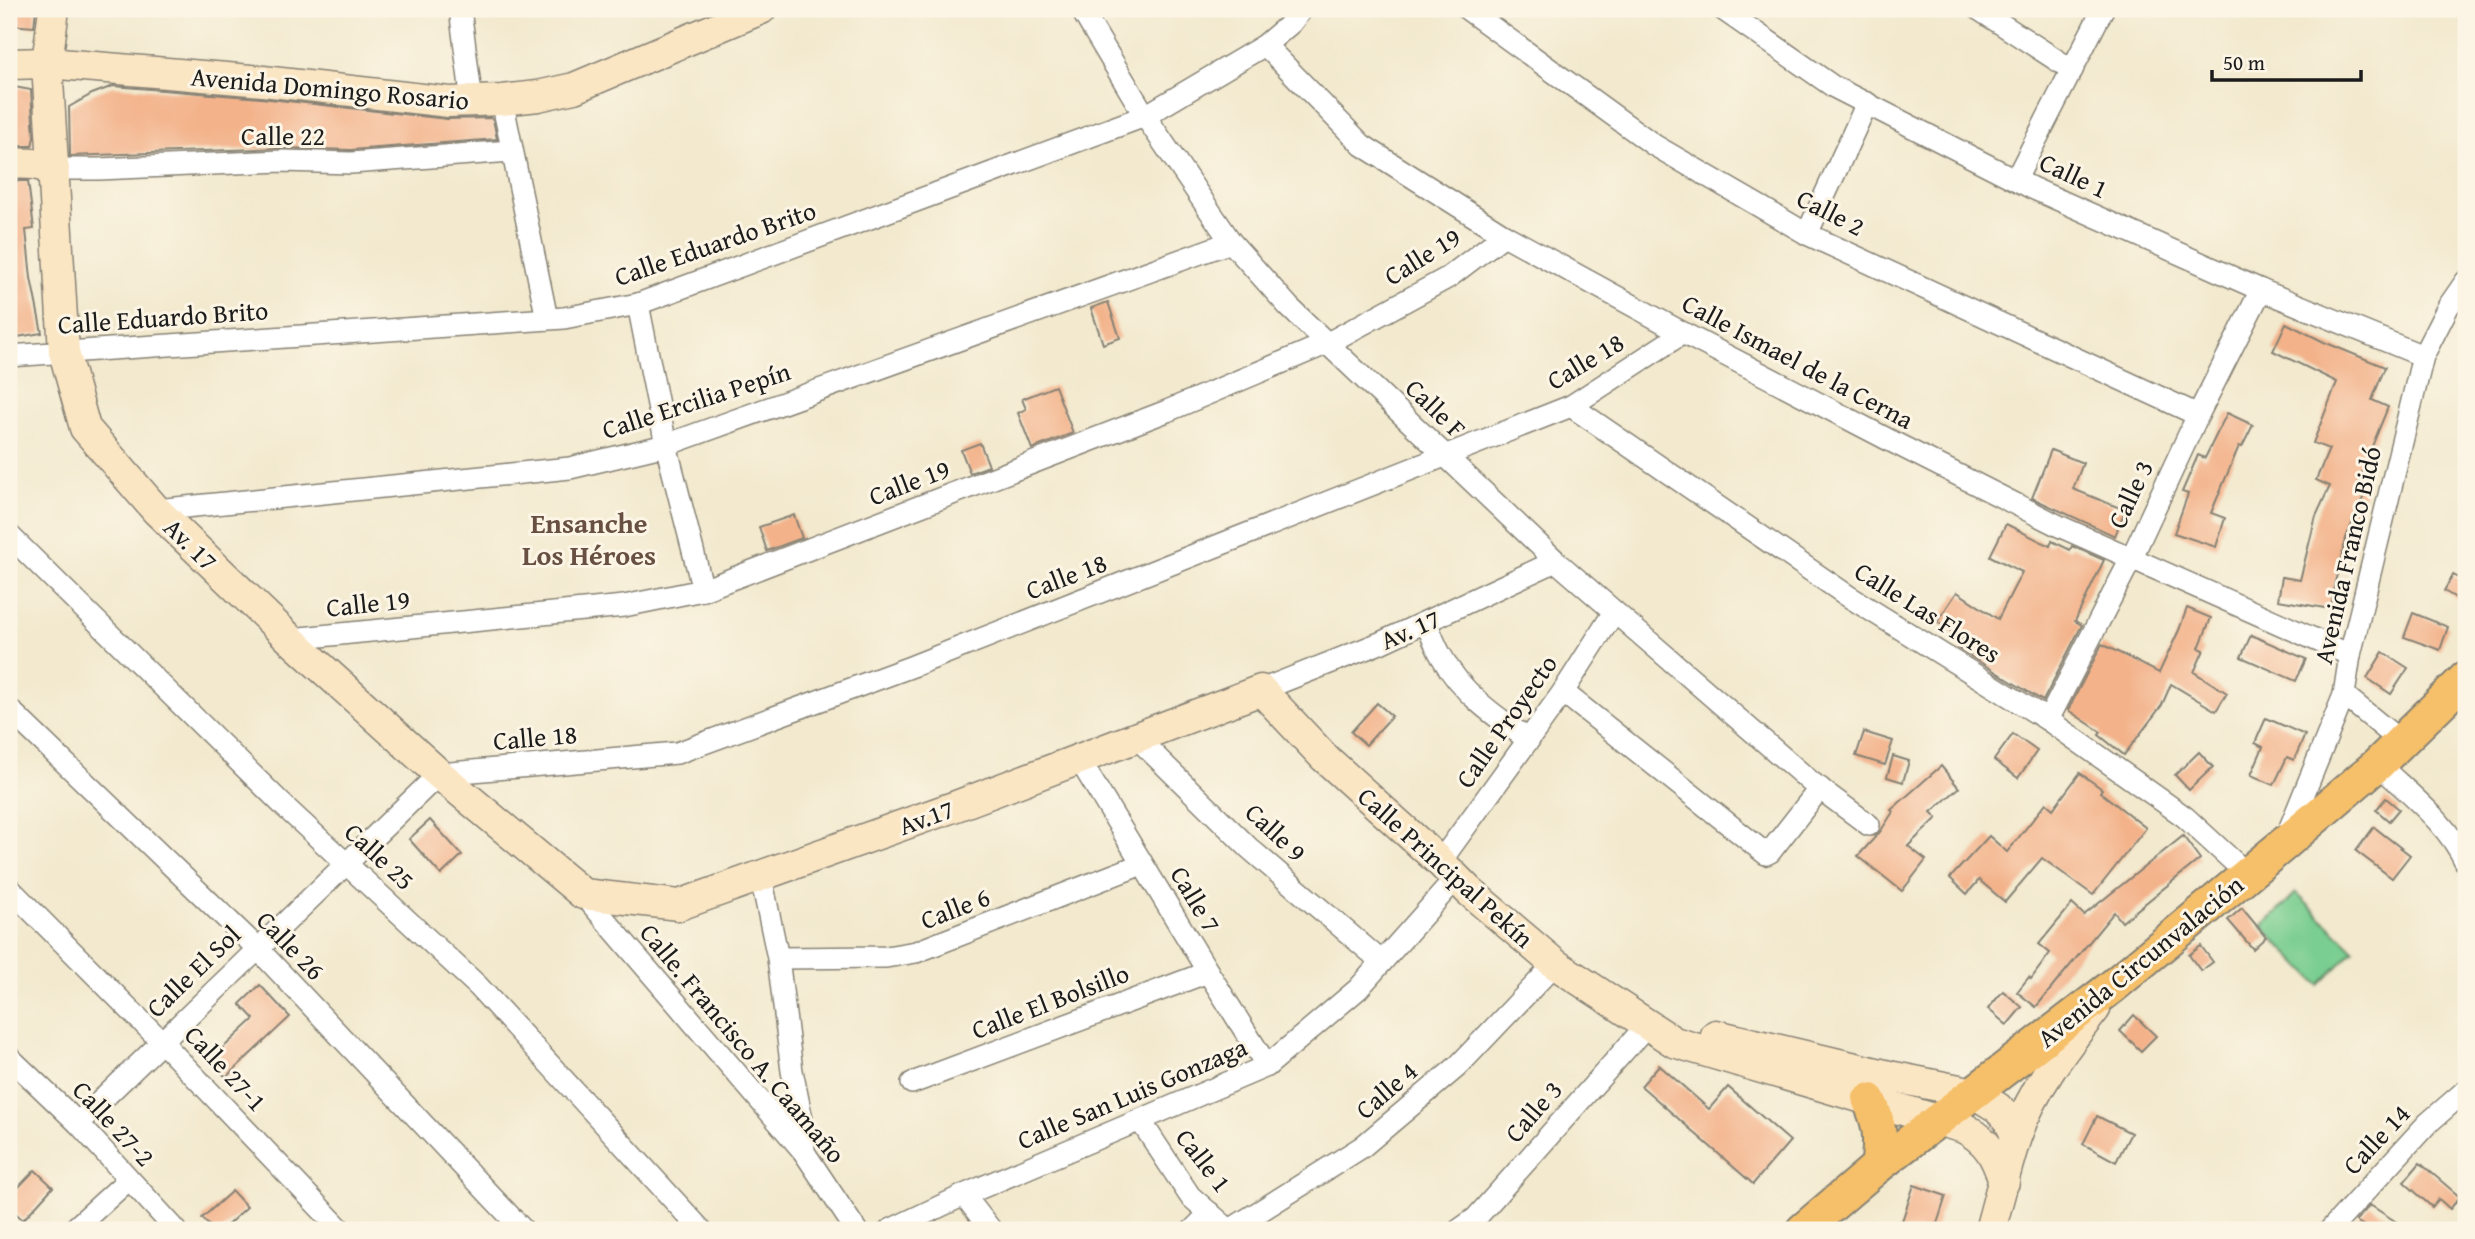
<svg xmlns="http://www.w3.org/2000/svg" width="2475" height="1239" font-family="'Gentium Book Plus',serif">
<rect width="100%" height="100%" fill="#fcf5e5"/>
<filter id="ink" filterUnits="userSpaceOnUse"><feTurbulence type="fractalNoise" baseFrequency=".0143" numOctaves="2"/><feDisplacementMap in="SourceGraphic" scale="14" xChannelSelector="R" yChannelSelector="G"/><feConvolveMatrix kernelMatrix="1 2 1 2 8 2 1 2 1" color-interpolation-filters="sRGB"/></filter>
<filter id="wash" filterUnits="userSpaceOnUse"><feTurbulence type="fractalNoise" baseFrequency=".00686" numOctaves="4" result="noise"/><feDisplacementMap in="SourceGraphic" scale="28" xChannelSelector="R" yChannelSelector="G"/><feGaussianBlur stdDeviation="1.57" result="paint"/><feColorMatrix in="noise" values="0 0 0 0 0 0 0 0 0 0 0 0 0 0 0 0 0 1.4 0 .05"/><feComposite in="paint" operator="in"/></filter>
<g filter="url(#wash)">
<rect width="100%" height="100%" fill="#f2e9ce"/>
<path fill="#7ace91" stroke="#4b7556" stroke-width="2" d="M 2296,893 L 2354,950 L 2319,985 L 2262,927 Z"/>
<g id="blocks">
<g fill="#f3b28a">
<path d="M 9,9 L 36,9 L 34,27 L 9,25 Z"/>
<path d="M 9,86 L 31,90 L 34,137 L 32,146 L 9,146 Z"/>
<path d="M 113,86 L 261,98 L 447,119 L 490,118 L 493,119 L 497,139 L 351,150 L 282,148 L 70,156 L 69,107 L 92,94 Z"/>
<path d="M 9,181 L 28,181 L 34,229 L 26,230 L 31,278 L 42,333 L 11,338 L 9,318 Z"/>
<path d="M 1108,302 L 1120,338 L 1103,344 L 1091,308 Z"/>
<path d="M 2286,323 L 2324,342 L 2385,367 L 2372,400 L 2388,407 L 2358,481 L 2368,486 L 2346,538 L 2334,586 L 2331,609 L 2278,600 L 2282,577 L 2300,580 L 2316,516 L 2330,486 L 2316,480 L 2329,449 L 2313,443 L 2337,382 L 2273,351 Z"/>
<path d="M 1055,386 L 1073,433 L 1032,449 L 1018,413 L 1026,409 L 1022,399 Z"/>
<path d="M 2227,413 L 2253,425 L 2242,447 L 2239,446 L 2211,513 L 2225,518 L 2216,547 L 2174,533 L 2188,494 L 2182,492 L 2198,455 L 2205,458 Z"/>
<path d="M 980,443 L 989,466 L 970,473 L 961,450 Z"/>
<path d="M 2051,450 L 2083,463 L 2073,489 L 2125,510 L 2115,536 L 2032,498 Z"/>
<path d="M 794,515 L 802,538 L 767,551 L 759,527 Z"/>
<path d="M 2006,524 L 2050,546 L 2052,541 L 2070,550 L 2072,546 L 2104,560 L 2075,621 L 2082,625 L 2043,701 L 1957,648 L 1962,638 L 1937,622 L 1957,592 L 1998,619 L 2022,572 L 1990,556 Z"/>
<path d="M 2453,575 L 2466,582 L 2466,604 L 2444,591 Z"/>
<path d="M 2187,608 L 2211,618 L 2199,648 L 2204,650 L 2194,672 L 2227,693 L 2216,711 L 2171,684 L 2162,705 L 2124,755 L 2099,735 L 2101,732 L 2068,710 L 2102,644 L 2159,673 L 2179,630 Z"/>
<path d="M 2413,613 L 2448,627 L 2440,650 L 2404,637 Z"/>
<path d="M 2251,635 L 2306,659 L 2296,681 L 2241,657 Z"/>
<path d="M 2383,652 L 2408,668 L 2391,694 L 2367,678 Z"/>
<path d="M 1377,703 L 1392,716 L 1366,745 L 1351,732 Z"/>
<path d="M 2266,718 L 2305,735 L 2294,760 L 2287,757 L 2274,785 L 2251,775 L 2263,747 L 2255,743 Z"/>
<path d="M 1864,732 L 1893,741 L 1885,765 L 1856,756 Z"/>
<path d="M 2013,734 L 2037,751 L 2018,778 L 1994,760 Z"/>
<path d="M 2199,752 L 2213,767 L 2189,790 L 2175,775 Z"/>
<path d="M 1893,756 L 1909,761 L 1903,782 L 1887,777 Z"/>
<path d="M 1941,766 L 1959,788 L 1931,812 L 1937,818 L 1908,846 L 1926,860 L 1902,891 L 1858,856 L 1880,832 L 1893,812 L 1891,810 Z"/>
<path d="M 2080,773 L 2102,789 L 2100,792 L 2146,828 L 2093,895 L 2042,858 L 2005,902 L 1979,880 L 1967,894 L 1950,878 L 1989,836 L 2007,852 L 2046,803 L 2053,809 Z"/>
<path d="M 2386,798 L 2399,809 L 2389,821 L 2376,810 Z"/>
<path d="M 430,820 L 462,855 L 441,875 L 409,839 Z"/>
<path d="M 2374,827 L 2410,855 L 2392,878 L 2356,851 Z"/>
<path d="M 2183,836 L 2200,859 L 2122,922 L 2114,912 L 2036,1007 L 2017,992 L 2029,977 L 2031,979 L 2050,953 L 2039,944 L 2072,904 L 2084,915 Z"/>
<path d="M 2242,908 L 2266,937 L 2253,949 L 2228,920 Z"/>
<path d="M 2201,946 L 2213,962 L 2201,971 L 2189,955 Z"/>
<path d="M 260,985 L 290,1017 L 226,1077 L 210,1060 L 254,1019 L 240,1004 Z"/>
<path d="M 2003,991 L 2022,1007 L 2007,1025 L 1988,1009 Z"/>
<path d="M 2134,1015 L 2156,1036 L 2141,1051 L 2120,1031 Z"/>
<path d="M 1659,1065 L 1709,1109 L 1728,1087 L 1790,1141 L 1753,1184 L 1641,1086 Z"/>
<path d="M 2097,1116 L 2131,1133 L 2116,1162 L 2083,1144 Z"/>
<path d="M 2420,1163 L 2460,1197 L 2450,1209 L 2439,1199 L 2432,1207 L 2404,1182 Z"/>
<path d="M 35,1170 L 53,1187 L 23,1220 L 9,1207 L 9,1197 Z"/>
<path d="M 1914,1185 L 1946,1196 L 1935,1230 L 1899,1230 Z"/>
<path d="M 232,1191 L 247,1207 L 222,1230 L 213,1230 L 202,1218 Z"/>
<path d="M 2370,1205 L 2409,1230 L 2371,1230 L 2356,1221 Z"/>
</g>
</g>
</g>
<g filter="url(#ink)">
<use href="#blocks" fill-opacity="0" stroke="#878275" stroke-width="2"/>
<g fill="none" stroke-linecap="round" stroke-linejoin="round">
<g stroke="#878275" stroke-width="24">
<g id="street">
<path d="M 460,9 L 472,102"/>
<path d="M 1081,9 L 1145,116 L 1231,242 L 1289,307 L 1556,561 L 1811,782 L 1869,825"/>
<path d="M 1467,9 L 1654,145 L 1807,234 L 2198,415"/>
<path d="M 1722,9 L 1834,87 L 2032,188 L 2261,290 L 2423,356"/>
<path d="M 1978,9 L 2072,70"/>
<path d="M 1265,45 L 1362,145 L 1504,235 L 1683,333 L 1887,439 L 2059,526 L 2350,655"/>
<path d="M 502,100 L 547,319"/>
<path d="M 54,169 L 99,169 L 283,161 L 351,163 L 511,151"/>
<path d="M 2016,179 L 2103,9"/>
<path d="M 1807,234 L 1867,103"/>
<path d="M 638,304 L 666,445 L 703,590"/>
<path d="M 9,356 L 564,318 L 638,304 L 1145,116 L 1265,45 L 1291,23 L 1302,9"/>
<path d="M 1571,406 L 1848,596 L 2048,720 L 2185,817 L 2247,874"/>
<path d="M 156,510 L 570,468 L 666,445 L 1231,242"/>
<path d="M 9,535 L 285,807 L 478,986 L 701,1230"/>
<path d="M 1426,622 C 1431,633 1435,646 1442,657 C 1461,693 1496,717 1529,740"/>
<path d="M 290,639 L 624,606 L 703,590 L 1167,411 L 1328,343 L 1449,277 L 1504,235"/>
<path d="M 1261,690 L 1380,643 L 1556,561"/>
<path d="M 1563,692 L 1766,854 L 1770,852 L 1820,788"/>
<path d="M 2344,695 L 2400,741"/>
<path d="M 9,709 L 258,949 L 523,1230"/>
<path d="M 2048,720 L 2131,559 L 2198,415 L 2261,290"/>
<path d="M 1136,737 L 1249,848 L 1382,962"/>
<path d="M 1079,759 L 1208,972 L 1267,1066"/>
<path d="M 2378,764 C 2409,794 2448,823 2466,863"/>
<path d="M 2287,835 L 2344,695 L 2350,655 L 2423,356 L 2448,307 L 2466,281"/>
<path d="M 1440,862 L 1563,692 L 1614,612"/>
<path d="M 761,877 L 778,958 L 792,1071 L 803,1124 L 804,1152"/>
<path d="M 9,888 L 161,1041 L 341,1230"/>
<path d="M 583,894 L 804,1152 L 856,1230"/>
<path d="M 778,958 L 886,957 L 916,952 L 1142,864"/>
<path d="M 9,1057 L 78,1123 L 176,1230"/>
<path d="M 912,1083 L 1208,972"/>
<path d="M 1140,1120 L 1190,1196 L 1229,1230"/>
<path d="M 78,1123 L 439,774 L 677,753 L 913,666 L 1571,406 L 1683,333"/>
<path d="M 964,1195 L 991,1230"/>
<path d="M 73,1230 L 128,1180"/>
<path d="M 890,1230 L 964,1195 L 1267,1066 L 1358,989 L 1457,877"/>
<path d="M 1193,1230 L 1210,1213"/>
<path d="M 1230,1230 L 1362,1147 L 1458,1066 L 1555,964"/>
<path d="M 1459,1230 L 1476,1218 L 1647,1025"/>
<path d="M 2330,1230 L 2427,1124 L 2466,1090"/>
</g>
</g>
<g stroke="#878275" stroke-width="33">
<g id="secondary">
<path d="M 54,9 L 47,63 L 64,352 L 85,428 L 156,510 L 290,639 L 439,774 L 583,894 L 679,905 L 956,806 L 1261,690 L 1324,757 L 1440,862 L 1469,891 L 1555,964 L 1674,1042 L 1964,1128 C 1988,1141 1996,1156 2004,1182"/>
<path d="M 9,64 L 47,63 L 263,81 L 449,102 L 502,100 L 538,96 L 574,88 L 761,9"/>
<path d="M 9,163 L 34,164 L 54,169"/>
<path d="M 1716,1035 L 1894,1077 L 1974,1093 L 1998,1108 L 2008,1119 L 2016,1135"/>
<path d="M 1990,1230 C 1999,1199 2006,1167 2016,1137 C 2032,1090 2065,1047 2095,1009"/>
</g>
</g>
<g stroke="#878275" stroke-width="37">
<g id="primary">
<path d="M 1869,1100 C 1881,1125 1881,1138 1878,1166"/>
<path d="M 1803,1230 L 1878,1166 L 2113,986 L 2284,844 L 2378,764 L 2466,678"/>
</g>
</g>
<use href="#street" stroke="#fff" stroke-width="21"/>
<use href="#secondary" stroke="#fbe6c4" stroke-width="30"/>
<use href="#primary" stroke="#f6c06b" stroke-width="33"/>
</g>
</g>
<g text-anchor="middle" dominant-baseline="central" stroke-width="6" stroke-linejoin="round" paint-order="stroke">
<g font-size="26" fill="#1c1c1c" stroke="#fcf5e5">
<text transform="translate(330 88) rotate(5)">Avenida Domingo Rosario</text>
<text x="283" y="135">Calle 22</text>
<text transform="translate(2074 175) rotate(25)">Calle 1</text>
<text transform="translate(1831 212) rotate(27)">Calle 2</text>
<text transform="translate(715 243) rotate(-19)">Calle Eduardo Brito</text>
<text transform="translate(1422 256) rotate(-32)">Calle 19</text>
<text transform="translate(163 317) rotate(-4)">Calle Eduardo Brito</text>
<text transform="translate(1585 361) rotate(-31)">Calle 18</text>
<text transform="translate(1798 361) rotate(28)">Calle Ismael de la Cerna</text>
<text transform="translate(696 400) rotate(-18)">Calle Ercilia Pepín</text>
<text transform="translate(1436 408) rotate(44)">Calle F</text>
<text transform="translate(909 482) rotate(-21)">Calle 19</text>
<text transform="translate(2130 494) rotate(-65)">Calle 3</text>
<text transform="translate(191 544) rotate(44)">Av. 17</text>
<text transform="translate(2347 555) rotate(-77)">Avenida Franco Bidó</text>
<text transform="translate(1066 576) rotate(-21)">Calle 18</text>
<text transform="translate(368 603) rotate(-6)">Calle 19</text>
<text transform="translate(1928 612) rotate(32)">Calle Las Flores</text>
<text transform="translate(1410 629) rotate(-24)">Av. 17</text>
<text transform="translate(1506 721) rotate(-55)">Calle Proyecto</text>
<text transform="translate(535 737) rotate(-5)">Calle 18</text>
<text transform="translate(926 817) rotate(-20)">Av.17</text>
<text transform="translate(1276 832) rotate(43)">Calle 9</text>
<text transform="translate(380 856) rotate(43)">Calle 25</text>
<text transform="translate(1446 867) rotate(42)">Calle Principal Pekín</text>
<text transform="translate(1196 899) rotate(59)">Calle 7</text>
<text transform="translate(955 908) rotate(-21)">Calle 6</text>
<text transform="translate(291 945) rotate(46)">Calle 26</text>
<text transform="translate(2140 961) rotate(-39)">Avenida Circunvalación</text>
<text transform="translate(193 971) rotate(-44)">Calle El Sol</text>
<text transform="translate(1050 1001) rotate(-21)">Calle El Bolsillo</text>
<text transform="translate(743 1043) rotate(50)">Calle. Francisco A. Caamaño</text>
<text transform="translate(226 1068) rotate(47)">Calle 27-1</text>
<text transform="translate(1386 1090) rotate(-41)">Calle 4</text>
<text transform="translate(1132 1093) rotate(-23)">Calle San Luis Gonzaga</text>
<text transform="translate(1533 1111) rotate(-49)">Calle 3</text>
<text transform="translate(114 1123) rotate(47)">Calle 27-2</text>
<text transform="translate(2376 1139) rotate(-47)">Calle 14</text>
<text transform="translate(1204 1160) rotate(52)">Calle 1</text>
</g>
<g font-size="28" font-weight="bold" fill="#675042" stroke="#fcf5e5">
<text x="589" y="522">Ensanche<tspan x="589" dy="32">Los Héroes</tspan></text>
</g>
</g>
<rect width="2475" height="1239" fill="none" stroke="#fcf5e5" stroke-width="35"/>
<path d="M2212 70v10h149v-10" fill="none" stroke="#1c1c1c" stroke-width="3.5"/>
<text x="2223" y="70" font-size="21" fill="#1c1c1c" stroke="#fcf5e5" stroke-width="5" paint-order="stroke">50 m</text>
</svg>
